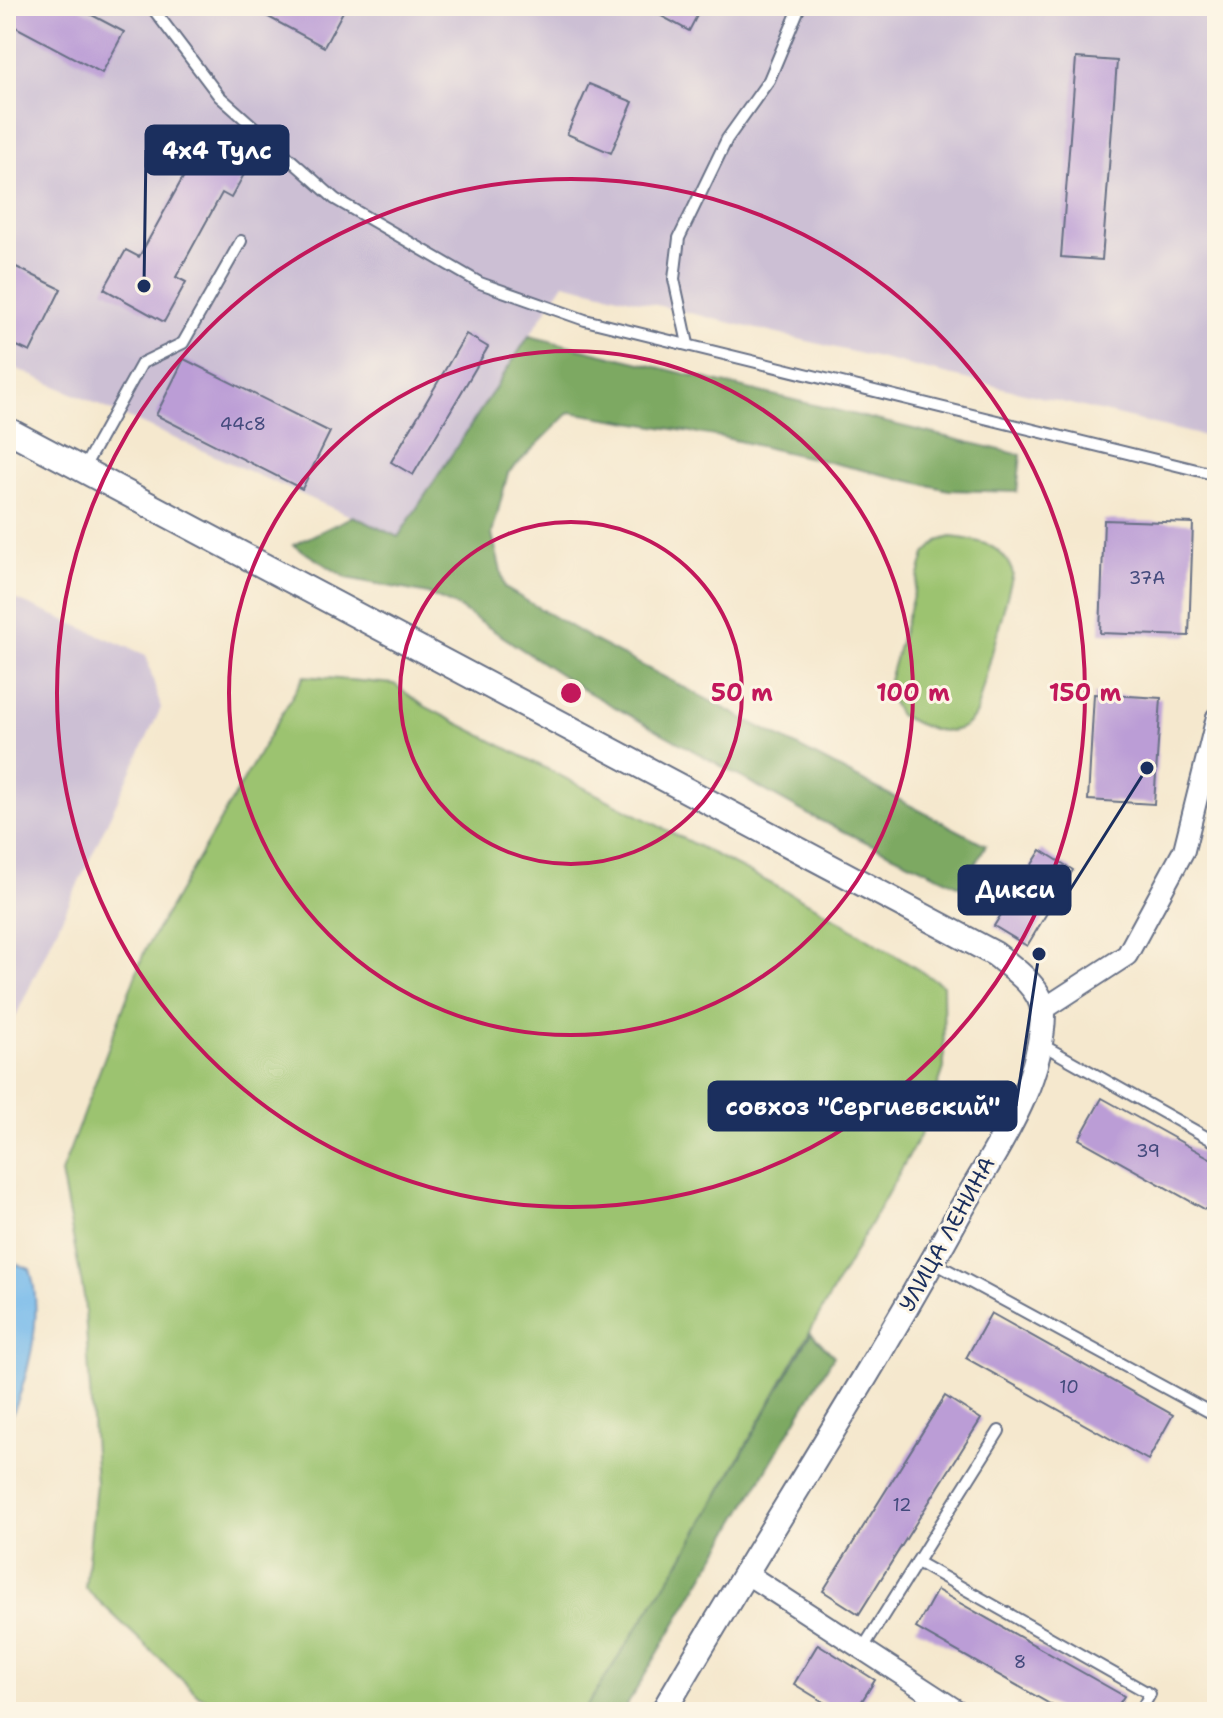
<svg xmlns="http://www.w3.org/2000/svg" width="1223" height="1718" font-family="'Shantell Sans',sans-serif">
<rect width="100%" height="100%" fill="#fcf5e5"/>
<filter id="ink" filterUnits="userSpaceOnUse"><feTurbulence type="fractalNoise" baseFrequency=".0125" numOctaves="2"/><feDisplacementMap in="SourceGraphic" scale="16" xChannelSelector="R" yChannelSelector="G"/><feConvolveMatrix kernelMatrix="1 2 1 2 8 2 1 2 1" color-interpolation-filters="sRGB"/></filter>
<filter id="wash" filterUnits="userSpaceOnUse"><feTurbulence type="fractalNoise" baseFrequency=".006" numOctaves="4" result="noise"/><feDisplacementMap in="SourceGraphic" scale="32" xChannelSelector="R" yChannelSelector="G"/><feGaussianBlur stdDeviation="1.8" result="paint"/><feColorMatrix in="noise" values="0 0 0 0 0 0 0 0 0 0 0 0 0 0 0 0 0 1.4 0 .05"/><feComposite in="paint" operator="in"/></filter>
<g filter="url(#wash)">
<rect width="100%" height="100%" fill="#f5e8ce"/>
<g fill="#ccbfd4">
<path d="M 6,6 L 1217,6 L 1217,394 L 1212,438 L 564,283 L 398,537 L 6,364 Z"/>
<path d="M 6,595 L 146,655 L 161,708 L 6,1037 Z"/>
</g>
<g fill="#9cc36f" stroke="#5c7966" stroke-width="2">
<path d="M 951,537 C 980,540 1004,545 1013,574 L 976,713 C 960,744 924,728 899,715 L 886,691 L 925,554 L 938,541 Z"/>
<path d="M 304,676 L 394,684 L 424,706 L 817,907 L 943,985 L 944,1068 L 921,1134 L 682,1559 L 583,1712 L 243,1712 L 199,1696 L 85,1588 L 96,1484 L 84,1296 L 61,1173 L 145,950 Z"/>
</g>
<g fill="#7da962" stroke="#4c6c60" stroke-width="2">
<path d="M 529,336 L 1021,455 L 1017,492 L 949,490 L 721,437 L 570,412 L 508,473 L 492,534 L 505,588 L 595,641 L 986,845 L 962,887 L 813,817 L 584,690 L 456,606 L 428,594 L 347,578 L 293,545 L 353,516 L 398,537 Z"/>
<path d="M 811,1333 L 834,1356 L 623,1712 L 583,1712 L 682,1559 Z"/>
</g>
<path fill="#75b9eb" stroke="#4874a4" stroke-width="2" d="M 6,1260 L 30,1269 C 45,1319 27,1383 6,1429 Z"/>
<g id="blocks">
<g fill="#bb9dd6">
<path d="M 6,6 L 75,6 L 124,32 L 102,73 L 6,22 Z"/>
<path d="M 248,6 L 346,6 L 324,47 Z"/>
<path d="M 643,6 L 702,6 L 689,31 Z"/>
<path d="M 1076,58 L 1117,61 L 1102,260 L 1061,257 Z"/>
<path d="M 589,84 L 633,102 L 611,153 L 567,134 Z"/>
<path d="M 198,128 L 253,158 L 231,198 L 222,193 L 176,277 L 186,282 L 164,322 L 104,289 L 126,250 L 139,257 L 185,174 L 175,168 Z"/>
<path d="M 6,262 L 61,289 L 30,352 L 6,341 Z"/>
<path d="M 466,334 L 488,347 L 413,475 L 391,462 Z"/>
<path d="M 184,359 L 330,432 L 302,489 L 156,415 Z"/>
<path d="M 1104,520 L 1193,523 L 1189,636 L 1100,633 Z"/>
<path d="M 1094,694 L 1161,698 L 1154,804 L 1088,800 Z"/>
<path d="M 1041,850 L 1073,870 L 1027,946 L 994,926 Z"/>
<path d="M 1102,1098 L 1217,1162 L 1217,1216 L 1079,1139 Z"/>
<path d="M 991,1313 L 1173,1415 L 1148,1460 L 966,1358 Z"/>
<path d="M 945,1396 L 981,1419 L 859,1614 L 823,1591 Z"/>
<path d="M 937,1590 L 1124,1696 L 1114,1712 L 1064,1712 L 916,1628 Z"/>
<path d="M 818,1644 L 875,1680 L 855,1712 L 840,1712 L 794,1684 Z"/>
</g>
</g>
</g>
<g filter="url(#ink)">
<use href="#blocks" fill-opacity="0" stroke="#677085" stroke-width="2"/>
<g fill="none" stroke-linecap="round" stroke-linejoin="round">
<g stroke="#677085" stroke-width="14">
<g id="service">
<path d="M 151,6 L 219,96 L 335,199 L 480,283 L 585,320 L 1217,475"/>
<path d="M 688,344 L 674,279 L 679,238 L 727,139 L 769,80 L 800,6"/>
<path d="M 83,469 L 142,363 L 183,343 L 241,241"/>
<path d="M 1041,1044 L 1217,1143"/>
<path d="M 933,1262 L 1217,1416"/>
<path d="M 917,1562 L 1150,1694 L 1140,1712"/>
<path d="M 863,1648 L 999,1431"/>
</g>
</g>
<g stroke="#677085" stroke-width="24">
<g id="minor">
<path d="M 1044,1009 L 1127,955 L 1184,850 L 1217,717"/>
<path d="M 744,1572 L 959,1712"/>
</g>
</g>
<g stroke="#677085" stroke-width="28">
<path id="tertiary" d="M 6,429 L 995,954 C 1011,967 1044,989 1043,1013 C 1042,1088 992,1154 957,1217 C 865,1385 759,1546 663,1712"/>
</g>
<use href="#service" stroke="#fff" stroke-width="10"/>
<use href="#minor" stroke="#fff" stroke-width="20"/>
<use href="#tertiary" stroke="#fff" stroke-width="24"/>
</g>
</g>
<g fill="none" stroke="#c2185b" stroke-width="4">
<circle cx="571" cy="693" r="171"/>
<circle cx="571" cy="693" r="342"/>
<circle cx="571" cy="693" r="514"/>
</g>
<g text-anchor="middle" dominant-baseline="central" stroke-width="6" stroke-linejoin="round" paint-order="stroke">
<g font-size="18" fill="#434a7c">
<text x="243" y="424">44с8</text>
<text x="1147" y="578">37А</text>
<text x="1148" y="1151">39</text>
<text x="1069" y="1387">10</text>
<text x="902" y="1505">12</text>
<text x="1020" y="1662">8</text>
</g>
<g font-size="22" fill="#1b2f5e" stroke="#fcf5e5">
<text transform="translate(947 1234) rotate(-61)">УЛИЦА ЛЕНИНА</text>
</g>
</g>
<circle cx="571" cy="693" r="12" fill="#c2185b" stroke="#fcf5e5" stroke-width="4"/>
<g font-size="24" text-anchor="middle" font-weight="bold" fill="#c2185b" stroke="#fcf5e5" stroke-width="6" stroke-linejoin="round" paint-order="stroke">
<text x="742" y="701">50 m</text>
<text x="913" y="701">100 m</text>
<text x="1085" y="701">150 m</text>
</g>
<path fill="none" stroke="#1b2f5e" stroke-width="3" d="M144 286L146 150M1147 768L1070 890M1039 954L1016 1106"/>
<g fill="#1b2f5e" stroke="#fcf5e5" stroke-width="3">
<circle cx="144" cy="286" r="8"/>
<circle cx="1147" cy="768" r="8"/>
<circle cx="1039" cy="954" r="8"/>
</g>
<g fill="#1b2f5e" stroke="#1b2f5e" stroke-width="3">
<rect x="146" y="126" width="142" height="48" rx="8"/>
<rect x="959" y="866" width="111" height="48" rx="8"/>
<rect x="709" y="1082" width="307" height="48" rx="8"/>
</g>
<g font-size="24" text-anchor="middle" font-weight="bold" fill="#fff">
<text x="217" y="159">4x4 Тулс</text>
<text x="1015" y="898">Дикси</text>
<text x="863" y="1115">совхоз "Сергиевский"</text>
</g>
<rect width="1223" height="1718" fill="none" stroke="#fcf5e5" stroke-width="32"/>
</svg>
